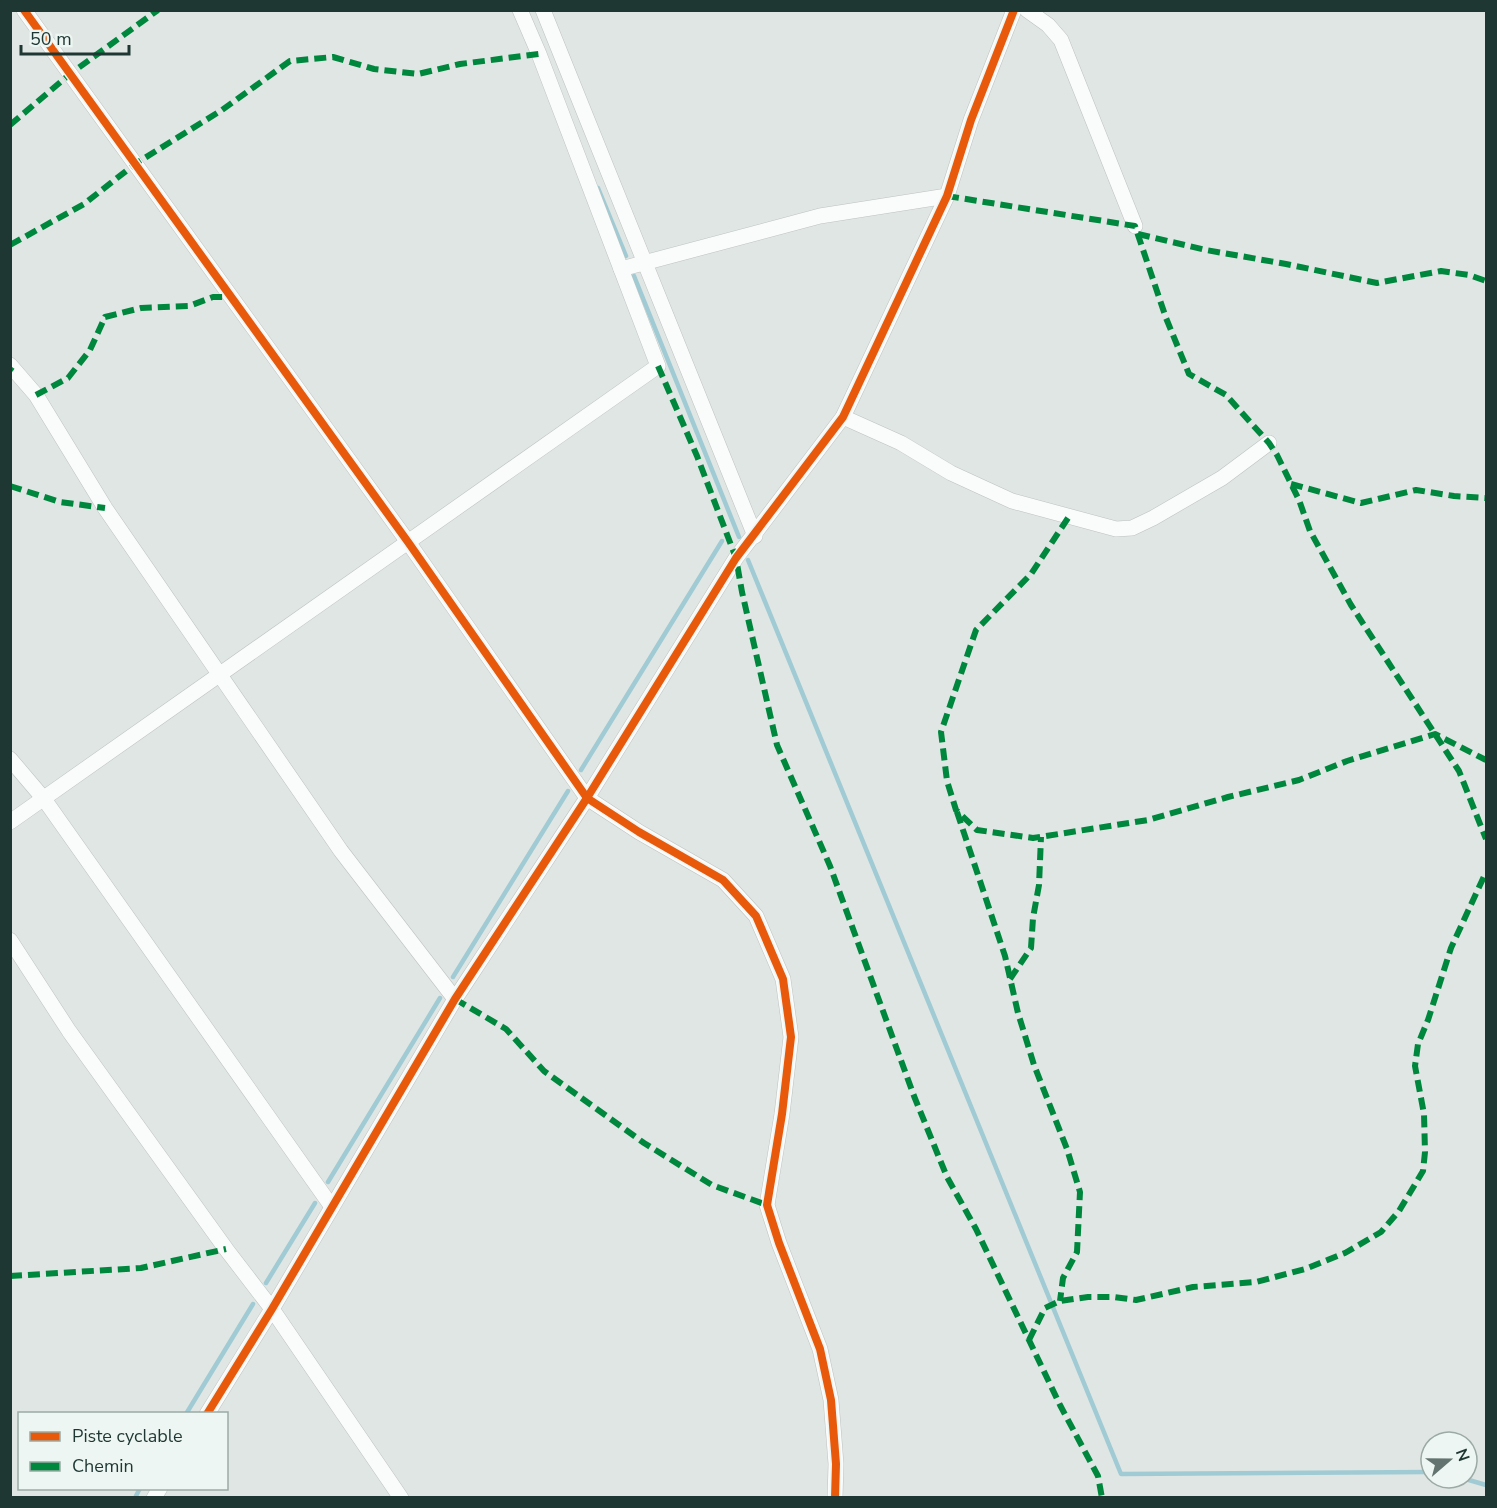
<svg xmlns="http://www.w3.org/2000/svg" width="1497" height="1508" font-family="'Nunito Sans',sans-serif">
<rect width="100%" height="100%" fill="#e0e6e3"/>
<g fill="none" stroke-linecap="round" stroke-linejoin="round">
<g stroke="#a0cbd4" stroke-width="4.5">
<path d="M 598,188 L 626,256"/>
<path d="M 634,276 L 739,537"/>
<path d="M 748,560 L 1121,1474 L 1431,1472"/>
<path d="M 581,770 L 722,541"/>
<path d="M 453,977 L 568,791"/>
<path d="M 328,1182 L 440,998"/>
<path d="M 266,1283 L 315,1203"/>
<path d="M 186,1414 L 253,1304"/>
<path d="M 1462,1478 L 1486,1485"/>
<path d="M 135,1498 L 140,1488"/>
</g>
<g stroke="#bdc3c0" stroke-width="16">
<g id="street">
<path d="M 24,10 L 408,542 L 587,798 L 639,832 L 723,880 L 756,916 L 783,979 L 791,1037 L 782,1114 L 767,1205 L 779,1243 L 820,1349 L 831,1400 L 836,1464 L 835,1498"/>
<path d="M 543,10 L 755,536"/>
<path d="M 1027,10 L 1048,25 L 1061,40 L 1135,226"/>
<path d="M 621,269 L 820,216 L 947,196"/>
<path d="M 10,365 L 36,395 L 105,508 L 341,851 L 455,999"/>
<path d="M 843,417 L 901,443 L 951,473 L 1012,501 L 1116,529 L 1132,528 L 1153,518 L 1222,478 L 1269,443"/>
<path d="M 10,759 L 44,799 L 332,1207"/>
<path d="M 10,822 L 658,366 L 539,54 L 520,10"/>
<path d="M 10,940 L 69,1031 L 226,1249 L 272,1309 L 401,1498"/>
<path d="M 207,1414 L 272,1309 L 455,999 L 587,798 L 736,558 L 843,417 L 947,196 L 971,120 L 1014,10"/>
<path d="M 154,1498 L 160,1488"/>
</g>
</g>
<use href="#street" stroke="#fafbfb" stroke-width="15"/>
<g stroke="#00873e" stroke-width="6" stroke-dasharray="12 6" stroke-linecap="butt">
<path d="M 10,125 L 70,74 L 158,10"/>
<path d="M 947,196 L 1135,226 L 1166,318 L 1189,374 L 1226,395 L 1269,443 L 1277,455 L 1299,500 L 1310,531 L 1351,605 L 1459,771 L 1486,839"/>
<path d="M 1138,234 L 1206,250 L 1286,264 L 1377,283 L 1441,271 L 1469,275 L 1486,281"/>
<path d="M 10,245 L 84,204 L 135,164 L 222,110 L 290,61 L 333,57 L 374,69 L 418,74 L 460,64 L 539,54"/>
<path d="M 658,366 L 697,456 L 736,558 L 742,592 L 777,745 L 830,866 L 914,1096 L 947,1177 L 976,1229 L 1060,1405 L 1098,1476 L 1102,1498"/>
<path d="M 10,370 L 12,367"/>
<path d="M 36,395 L 68,378 L 90,350 L 105,317 L 141,308 L 189,306 L 213,297 L 231,297"/>
<path d="M 1291,484 L 1361,503 L 1416,490 L 1454,496 L 1486,498"/>
<path d="M 10,486 L 60,502 L 105,508"/>
<path d="M 1068,518 L 1031,574 L 976,630 L 941,732 L 947,781 L 956,810 L 977,830 L 1033,838 L 1148,820 L 1228,797 L 1299,780 L 1347,761 L 1435,734 L 1486,760"/>
<path d="M 957,812 L 1005,956 L 1018,1013 L 1034,1065 L 1067,1149 L 1080,1192 L 1077,1252 L 1063,1278 L 1060,1301"/>
<path d="M 1010,979 L 1031,948 L 1033,918 L 1039,885 L 1041,837"/>
<path d="M 455,999 L 506,1029 L 544,1071 L 644,1143 L 712,1185 L 767,1205"/>
<path d="M 10,1276 L 141,1268 L 226,1249"/>
<path d="M 1029,1340 L 1045,1308 L 1060,1301 L 1088,1297 L 1114,1297 L 1136,1300 L 1193,1287 L 1256,1282 L 1305,1269 L 1345,1253 L 1381,1232 L 1399,1211 L 1423,1171 L 1425,1152 L 1424,1114 L 1415,1066 L 1418,1044 L 1428,1020 L 1451,948 L 1486,872"/>
</g>
<g stroke="#edf6f2" stroke-width="11">
<g id="cycleway">
<path d="M 24,10 L 408,542 L 587,798 L 639,832 L 723,880 L 756,916 L 783,979 L 791,1037 L 782,1114 L 767,1205 L 779,1243 L 820,1349 L 831,1400 L 836,1464 L 835,1498"/>
<path d="M 207,1414 L 272,1309 L 455,999 L 587,798 L 736,558 L 843,417 L 947,196 L 971,120 L 1014,10"/>
</g>
</g>
<use href="#cycleway" stroke="#e8590c" stroke-width="8"/>
</g>
<rect width="1497" height="1508" fill="none" stroke="#1f3732" stroke-width="24"/>
<rect x="18" y="1412" width="210" height="78" fill="#edf6f2" stroke="#9baaa5" stroke-width="1.5"/>
<rect x="30" y="1432" width="30" height="9" fill="#e8590c" stroke="#9baaa5" stroke-width="1.5"/>
<text x="72" y="1442" font-size="18" fill="#1f3732">Piste cyclable</text>
<rect x="30" y="1462" width="30" height="9" fill="#00873e" stroke="#9baaa5" stroke-width="1.5"/>
<text x="72" y="1472" font-size="18" fill="#1f3732">Chemin</text>
<g transform="translate(1449 1460) rotate(70)"><circle r="28" fill="#edf6f2" stroke="#9baaa5" stroke-width="1.5"/>
<path d="M0-4.5L10 22L0 15L-10 22Z" fill="#637470"/>
<text y="-9" font-size="16" font-weight="bold" text-anchor="middle" fill="#1f3732">N</text>
</g>
<path d="M21 45v9h108v-9" fill="none" stroke="#1f3732" stroke-width="3"/>
<text x="30" y="45" font-size="18" fill="#1f3732" stroke="#edf6f2" stroke-width="4.5" paint-order="stroke">50 m</text>
</svg>
